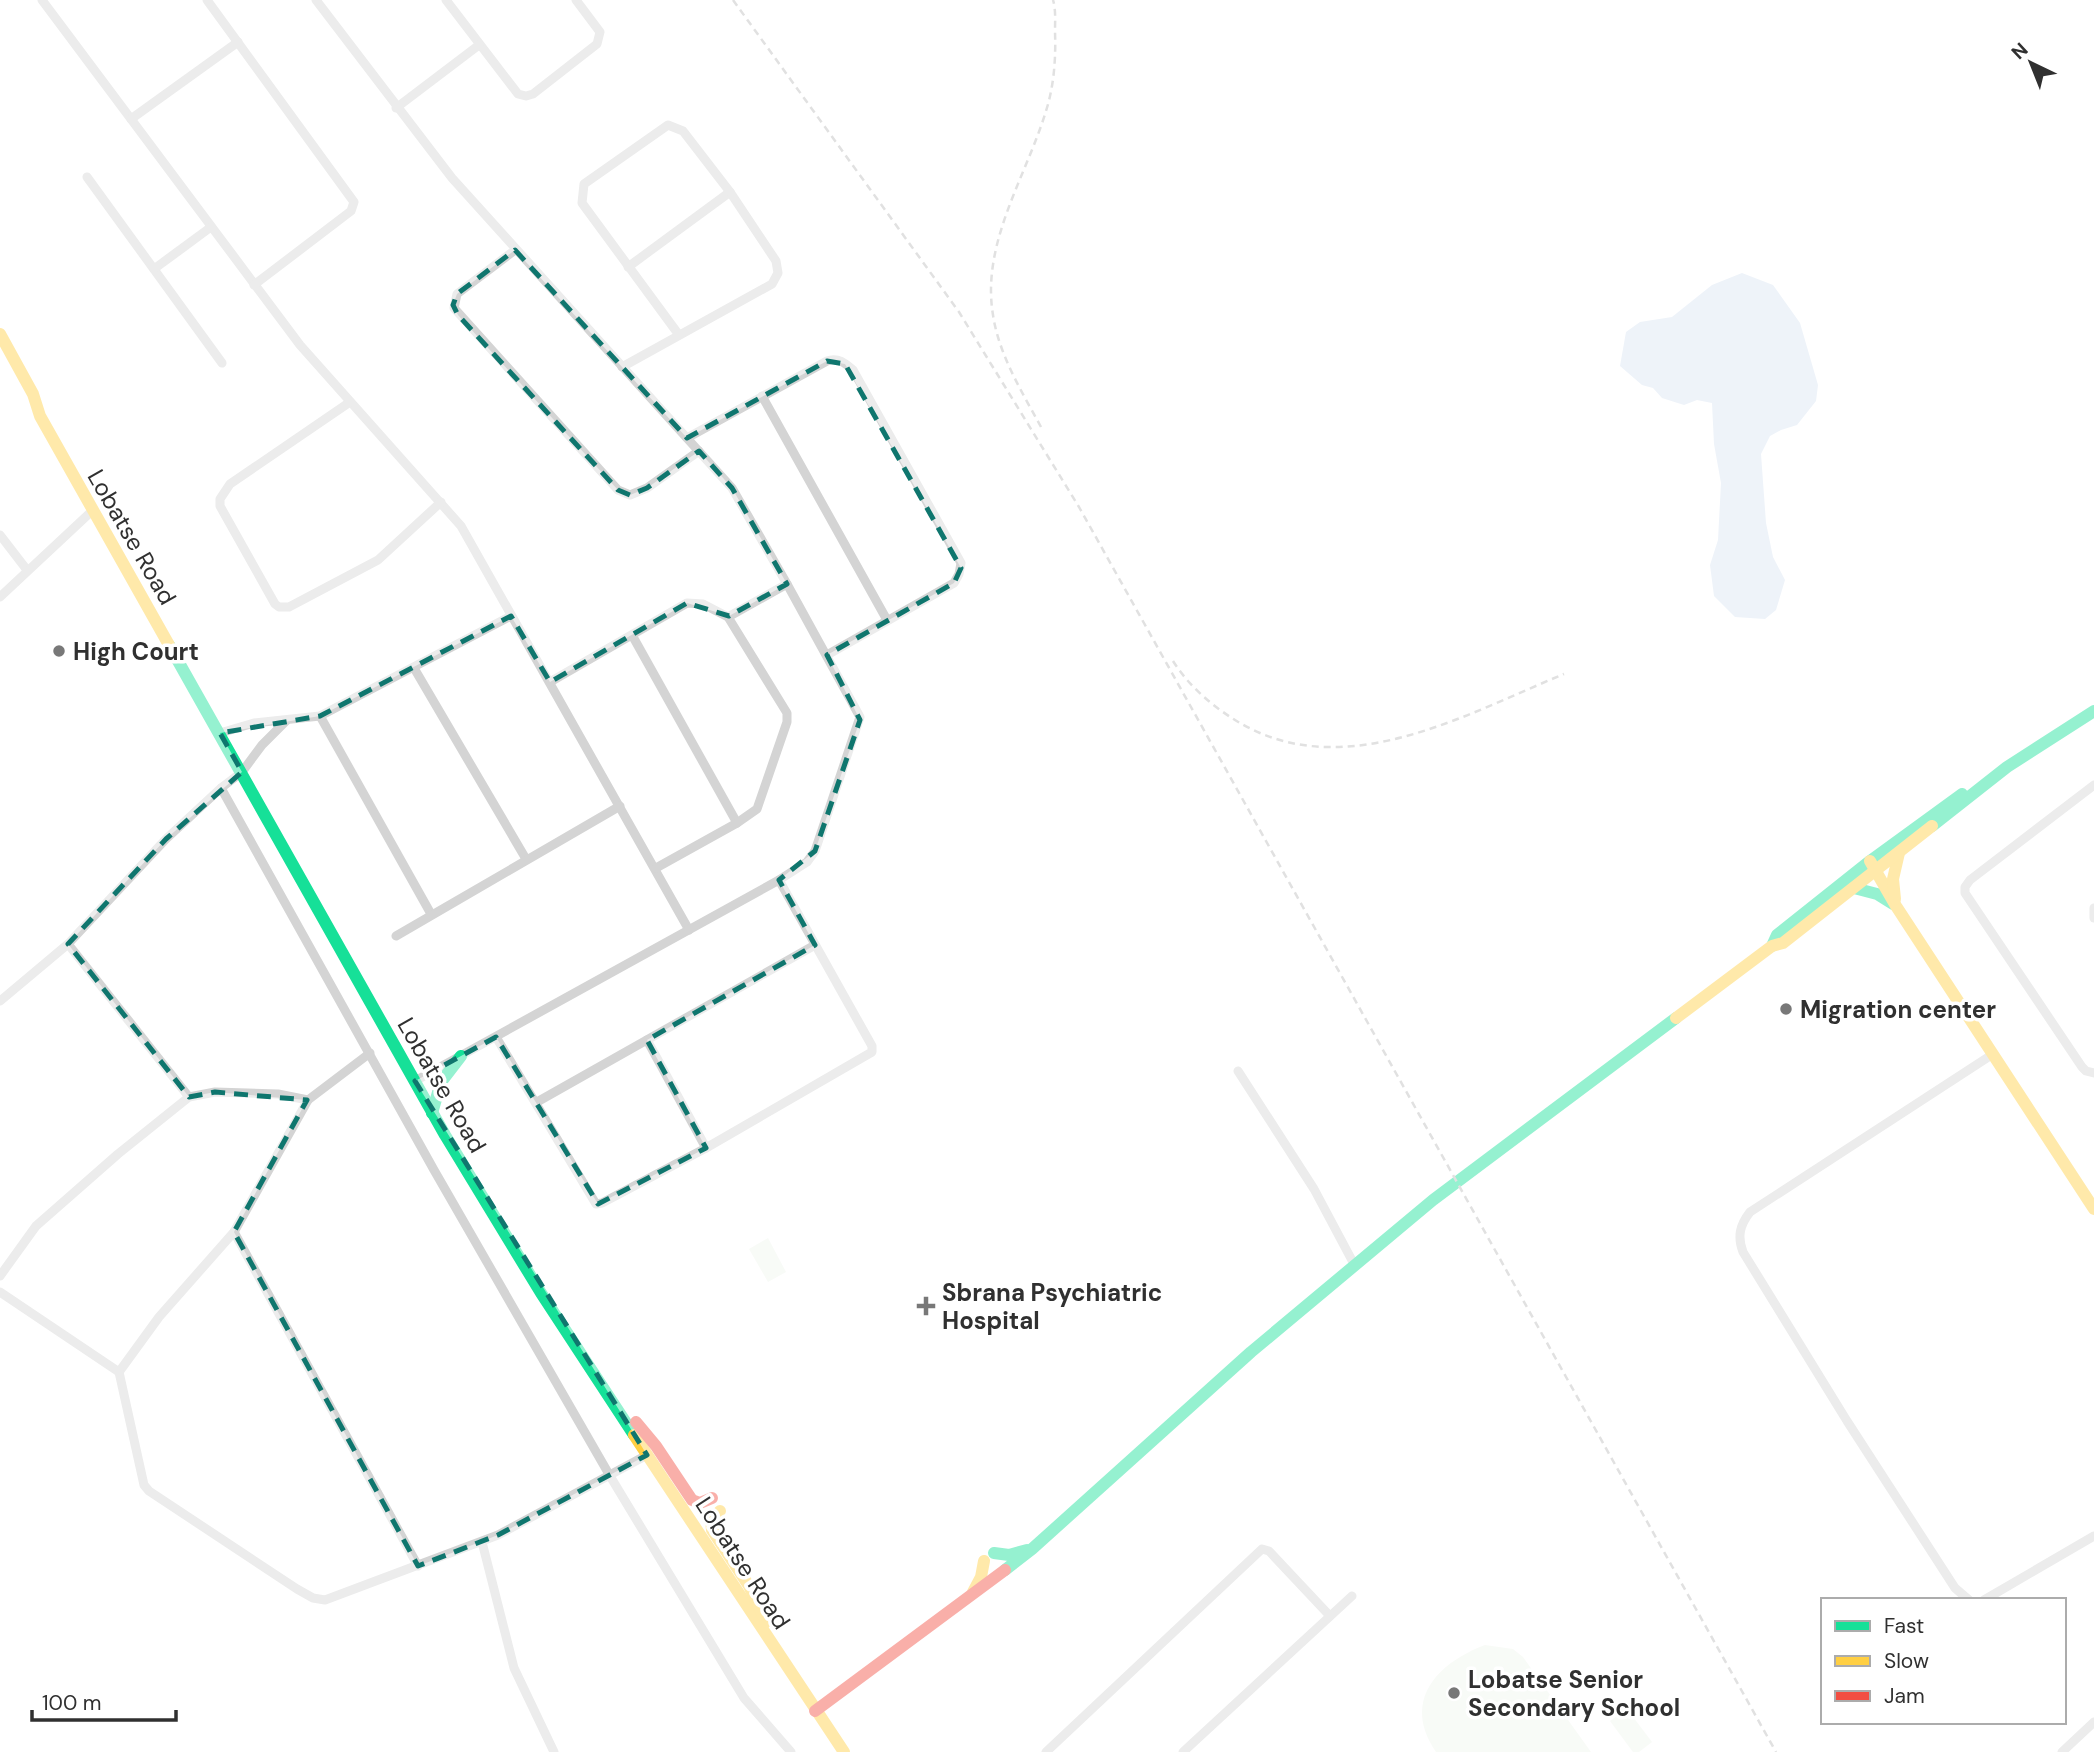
<svg xmlns="http://www.w3.org/2000/svg" width="2094" height="1752" font-family="'DM Sans',sans-serif">
<rect width="100%" height="100%" fill="#fff"/>
<g fill="#f0f5ed">
<path d="M 768,1238 L 786,1272 L 768,1282 L 749,1249 Z"/>
<path d="M 1485,1645 L 1513,1649 L 1523,1657 L 1591,1752 L 1436,1752 C 1401,1701 1437,1663 1485,1645 Z"/>
<path d="M 1627,1709 L 1652,1742 L 1639,1752 L 1633,1752 L 1610,1721 Z"/>
</g>
<path fill="#d9e4f2" d="M 1742,273 L 1773,285 L 1800,323 L 1818,385 L 1816,401 L 1797,425 L 1781,430 L 1770,436 L 1761,454 L 1766,523 L 1773,557 L 1785,580 L 1776,610 L 1765,619 L 1735,617 L 1714,596 L 1710,565 L 1718,540 L 1721,483 L 1714,444 L 1712,403 L 1697,400 L 1684,405 L 1662,398 L 1653,388 L 1642,385 L 1620,366 L 1626,332 L 1640,322 L 1672,317 L 1712,285 Z"/>
<g fill="none" stroke-linecap="round" stroke-linejoin="round">
<g stroke="#d4d4d4" stroke-width="9">
<path d="M 42,0 L 300,345 L 461,526 L 689,930"/>
<path d="M 207,0 L 354,202 L 351,211 L 254,285"/>
<path d="M 316,0 L 452,178 L 732,488 L 787,584 L 860,717 L 815,851 L 807,862 L 779,880 L 415,1081"/>
<path d="M 446,0 L 518,94 L 526,96 L 533,94 L 597,44 L 600,32 L 576,0"/>
<path d="M 396,108 L 479,45"/>
<path d="M 131,119 L 238,42"/>
<path d="M 87,177 L 222,363"/>
<path d="M 515,250 L 457,294 L 454,308 L 618,490 L 630,495 L 647,488 L 699,451"/>
<path d="M 628,267 L 730,192"/>
<path d="M 154,269 L 211,227"/>
<path d="M 622,367 L 772,284 L 778,273 L 776,261 L 730,192 L 683,131 L 668,125 L 584,184 L 582,203 L 679,335"/>
<path d="M 762,396 L 887,620"/>
<path d="M 350,402 L 230,484 L 220,499 L 220,506 L 275,604 L 279,607 L 289,607 L 378,560 L 441,502"/>
<path d="M 687,438 L 827,361 C 838,357 845,363 853,370 L 961,563 L 959,574 L 954,583 L 827,655"/>
<path d="M 0,535 L 27,570"/>
<path d="M 0,597 L 92,511"/>
<path d="M 728,617 L 787,584"/>
<path d="M 632,635 L 737,823"/>
<path d="M 414,668 L 526,859"/>
<path d="M 550,682 L 687,603 L 703,604 L 728,617 L 787,713 L 787,722 L 757,809 L 737,823 L 656,868"/>
<path d="M 320,716 L 431,914"/>
<path d="M 220,733 L 254,723 L 320,716 L 511,616"/>
<path d="M 2094,785 L 1970,880 L 1965,887 L 1965,893 L 2082,1067 L 2086,1071 L 2094,1073"/>
<path d="M 221,788 L 434,1170 L 610,1476 L 744,1698 L 791,1752"/>
<path d="M 2094,908 L 2094,918"/>
<path d="M 396,936 L 620,806"/>
<path d="M 68,944 L 189,1097"/>
<path d="M 0,1001 L 68,944 L 166,839 L 221,788 L 242,772 L 262,745 L 286,721"/>
<path d="M 496,1037 L 596,1204 L 602,1203 L 706,1148 L 872,1052 L 872,1046 L 779,880"/>
<path d="M 647,1040 L 706,1148"/>
<path d="M 370,1053 L 308,1100 L 234,1232 L 159,1317 L 119,1372 L 144,1485 L 149,1491 L 297,1589 L 313,1598 L 325,1600 L 498,1535 L 647,1455"/>
<path d="M 1238,1071 L 1314,1189 L 1355,1266"/>
<path d="M 537,1102 L 815,945"/>
<path d="M 234,1232 L 418,1566"/>
<path d="M 0,1276 L 36,1226 L 118,1154 L 189,1097 L 215,1092 L 278,1094 L 308,1100"/>
<path d="M 0,1292 L 119,1372"/>
<path d="M 482,1542 L 514,1668 L 554,1752"/>
<path d="M 1969,1600 L 1955,1588 L 1847,1421 L 1743,1252 C 1737,1236 1740,1225 1750,1212 L 1993,1054"/>
<path d="M 1984,1600 L 2094,1536"/>
<path d="M 1046,1752 L 1262,1549 L 1269,1551 L 1330,1616"/>
<path d="M 1183,1752 L 1352,1596"/>
<path d="M 2062,1752 L 2094,1722"/>
</g>
<g stroke="#16e098" stroke-width="12">
<path d="M 169,645 L 445,1135 L 541,1293 L 634,1435"/>
<path d="M 1932,826 L 2007,767 L 2094,711"/>
<path d="M 1854,888 L 1877,894 L 1893,904"/>
<path d="M 1772,946 L 1777,935 L 1870,861 L 1962,794"/>
<path d="M 432,1113 L 441,1082 L 461,1056"/>
<path d="M 994,1553 L 1009,1555 L 1027,1550"/>
<path d="M 1005,1570 L 1032,1549 L 1251,1352 L 1433,1200 L 1676,1018"/>
</g>
<g stroke="#ffcf43" stroke-width="12">
<path d="M 0,334 L 33,394 L 40,416 L 169,645"/>
<path d="M 1870,861 L 1896,906 L 2094,1209"/>
<path d="M 1895,899 L 1893,879 L 1899,853"/>
<path d="M 1676,1018 L 1772,946 L 1783,943 L 1932,826"/>
<path d="M 634,1435 L 844,1752"/>
<path d="M 720,1511 L 711,1520 L 712,1530 L 749,1586 L 766,1622"/>
<path d="M 973,1592 L 981,1577 L 984,1561"/>
</g>
<g stroke="#f24e42" stroke-width="12">
<path d="M 636,1422 L 656,1446 L 692,1500 L 700,1503 L 712,1498"/>
<path d="M 815,1711 L 1005,1570"/>
</g>
<g stroke="#bcbcbc" stroke-width="2.5" stroke-dasharray="7 5" stroke-linecap="butt">
<path d="M 733,0 L 959,312 L 1079,507 L 1776,1752"/>
<path d="M 1041,427 C 1022,392 999,355 993,315 C 981,243 1026,177 1046,111 C 1054,86 1056,58 1055,32 C 1055,21 1056,10 1053,0"/>
<path d="M 1173,661 C 1188,685 1211,705 1235,720 C 1341,786 1462,716 1564,674"/>
</g>
</g>
<path d="M0 0H2094V1752H0ZM 515,250 L 687,438 L 827,361 L 845,364 L 961,568 L 954,583 L 827,655 L 860,720 L 815,851 L 779,880 L 815,945 L 647,1040 L 706,1148 L 598,1204 L 496,1037 L 415,1081 L 647,1455 L 498,1535 L 418,1566 L 234,1232 L 307,1100 L 215,1092 L 189,1097 L 68,944 L 166,839 L 242,772 L 220,733 L 320,716 L 511,616 L 550,682 L 687,603 L 729,616 L 787,584 L 732,488 L 699,451 L 647,488 L 630,495 L 618,490 L 458,315 L 453,305 L 457,294 Z" fill="#fff" fill-opacity=".55" fill-rule="evenodd"/>
<path fill="none" stroke="#0f766e" stroke-width="5" stroke-dasharray="14 9" stroke-linejoin="round" d="M 515,250 L 687,438 L 827,361 L 845,364 L 961,568 L 954,583 L 827,655 L 860,720 L 815,851 L 779,880 L 815,945 L 647,1040 L 706,1148 L 598,1204 L 496,1037 L 415,1081 L 647,1455 L 498,1535 L 418,1566 L 234,1232 L 307,1100 L 215,1092 L 189,1097 L 68,944 L 166,839 L 242,772 L 220,733 L 320,716 L 511,616 L 550,682 L 687,603 L 729,616 L 787,584 L 732,488 L 699,451 L 647,488 L 630,495 L 618,490 L 458,315 L 453,305 L 457,294 Z"/>
<g fill="#787878" stroke="#fff" stroke-width="2.5">
<circle cx="59" cy="651" r="7"/>
<circle cx="1786" cy="1009" r="7"/>
<path d="M922.5 1295.5h7v7h7v7h-7v7h-7v-7h-7v-7h7z"/>
<circle cx="1454" cy="1693" r="7"/>
</g>
<g text-anchor="middle" dominant-baseline="central" stroke-width="7" stroke-linejoin="round" paint-order="stroke">
<g font-size="24" fill="#303030" stroke="#fff">
<text transform="translate(132 537) rotate(60)">Lobatse Road</text>
<text transform="translate(442 1085) rotate(60)">Lobatse Road</text>
<text transform="translate(743 1563) rotate(57)">Lobatse Road</text>
</g>
<g font-size="24" font-weight="bold" fill="#303030" stroke="#fff" text-anchor="start">
<text x="73" y="651">High Court</text>
<text x="1800" y="1009">Migration center</text>
<text x="942" y="1292">Sbrana Psychiatric<tspan x="942" dy="28">Hospital</tspan></text>
<text x="1468" y="1679">Lobatse Senior<tspan x="1468" dy="28">Secondary School</tspan></text>
</g>
</g>
<rect x="1821" y="1598" width="245" height="126" fill="#ffffff" stroke="#acacac" stroke-width="2"/>
<rect x="1835" y="1621" width="35" height="10" fill="#16e098" stroke="#acacac" stroke-width="2"/>
<text x="1884" y="1633" font-size="21" fill="#303030">Fast</text>
<rect x="1835" y="1656" width="35" height="10" fill="#ffcf43" stroke="#acacac" stroke-width="2"/>
<text x="1884" y="1668" font-size="21" fill="#303030">Slow</text>
<rect x="1835" y="1691" width="35" height="10" fill="#f24e42" stroke="#acacac" stroke-width="2"/>
<text x="1884" y="1703" font-size="21" fill="#303030">Jam</text>
<g transform="translate(2031 63) rotate(317)" stroke="#ffffff" stroke-width="5" paint-order="stroke">
<path d="M0-5L12 26L0 18L-12 26Z" fill="#303030"/>
<text y="-10" font-size="19" font-weight="bold" text-anchor="middle" fill="#303030">N</text>
</g>
<path d="M32 1710v10h144v-10" fill="none" stroke="#303030" stroke-width="3.5"/>
<text x="42" y="1710" font-size="21" fill="#303030" stroke="#ffffff" stroke-width="5" paint-order="stroke">100 m</text>
</svg>
